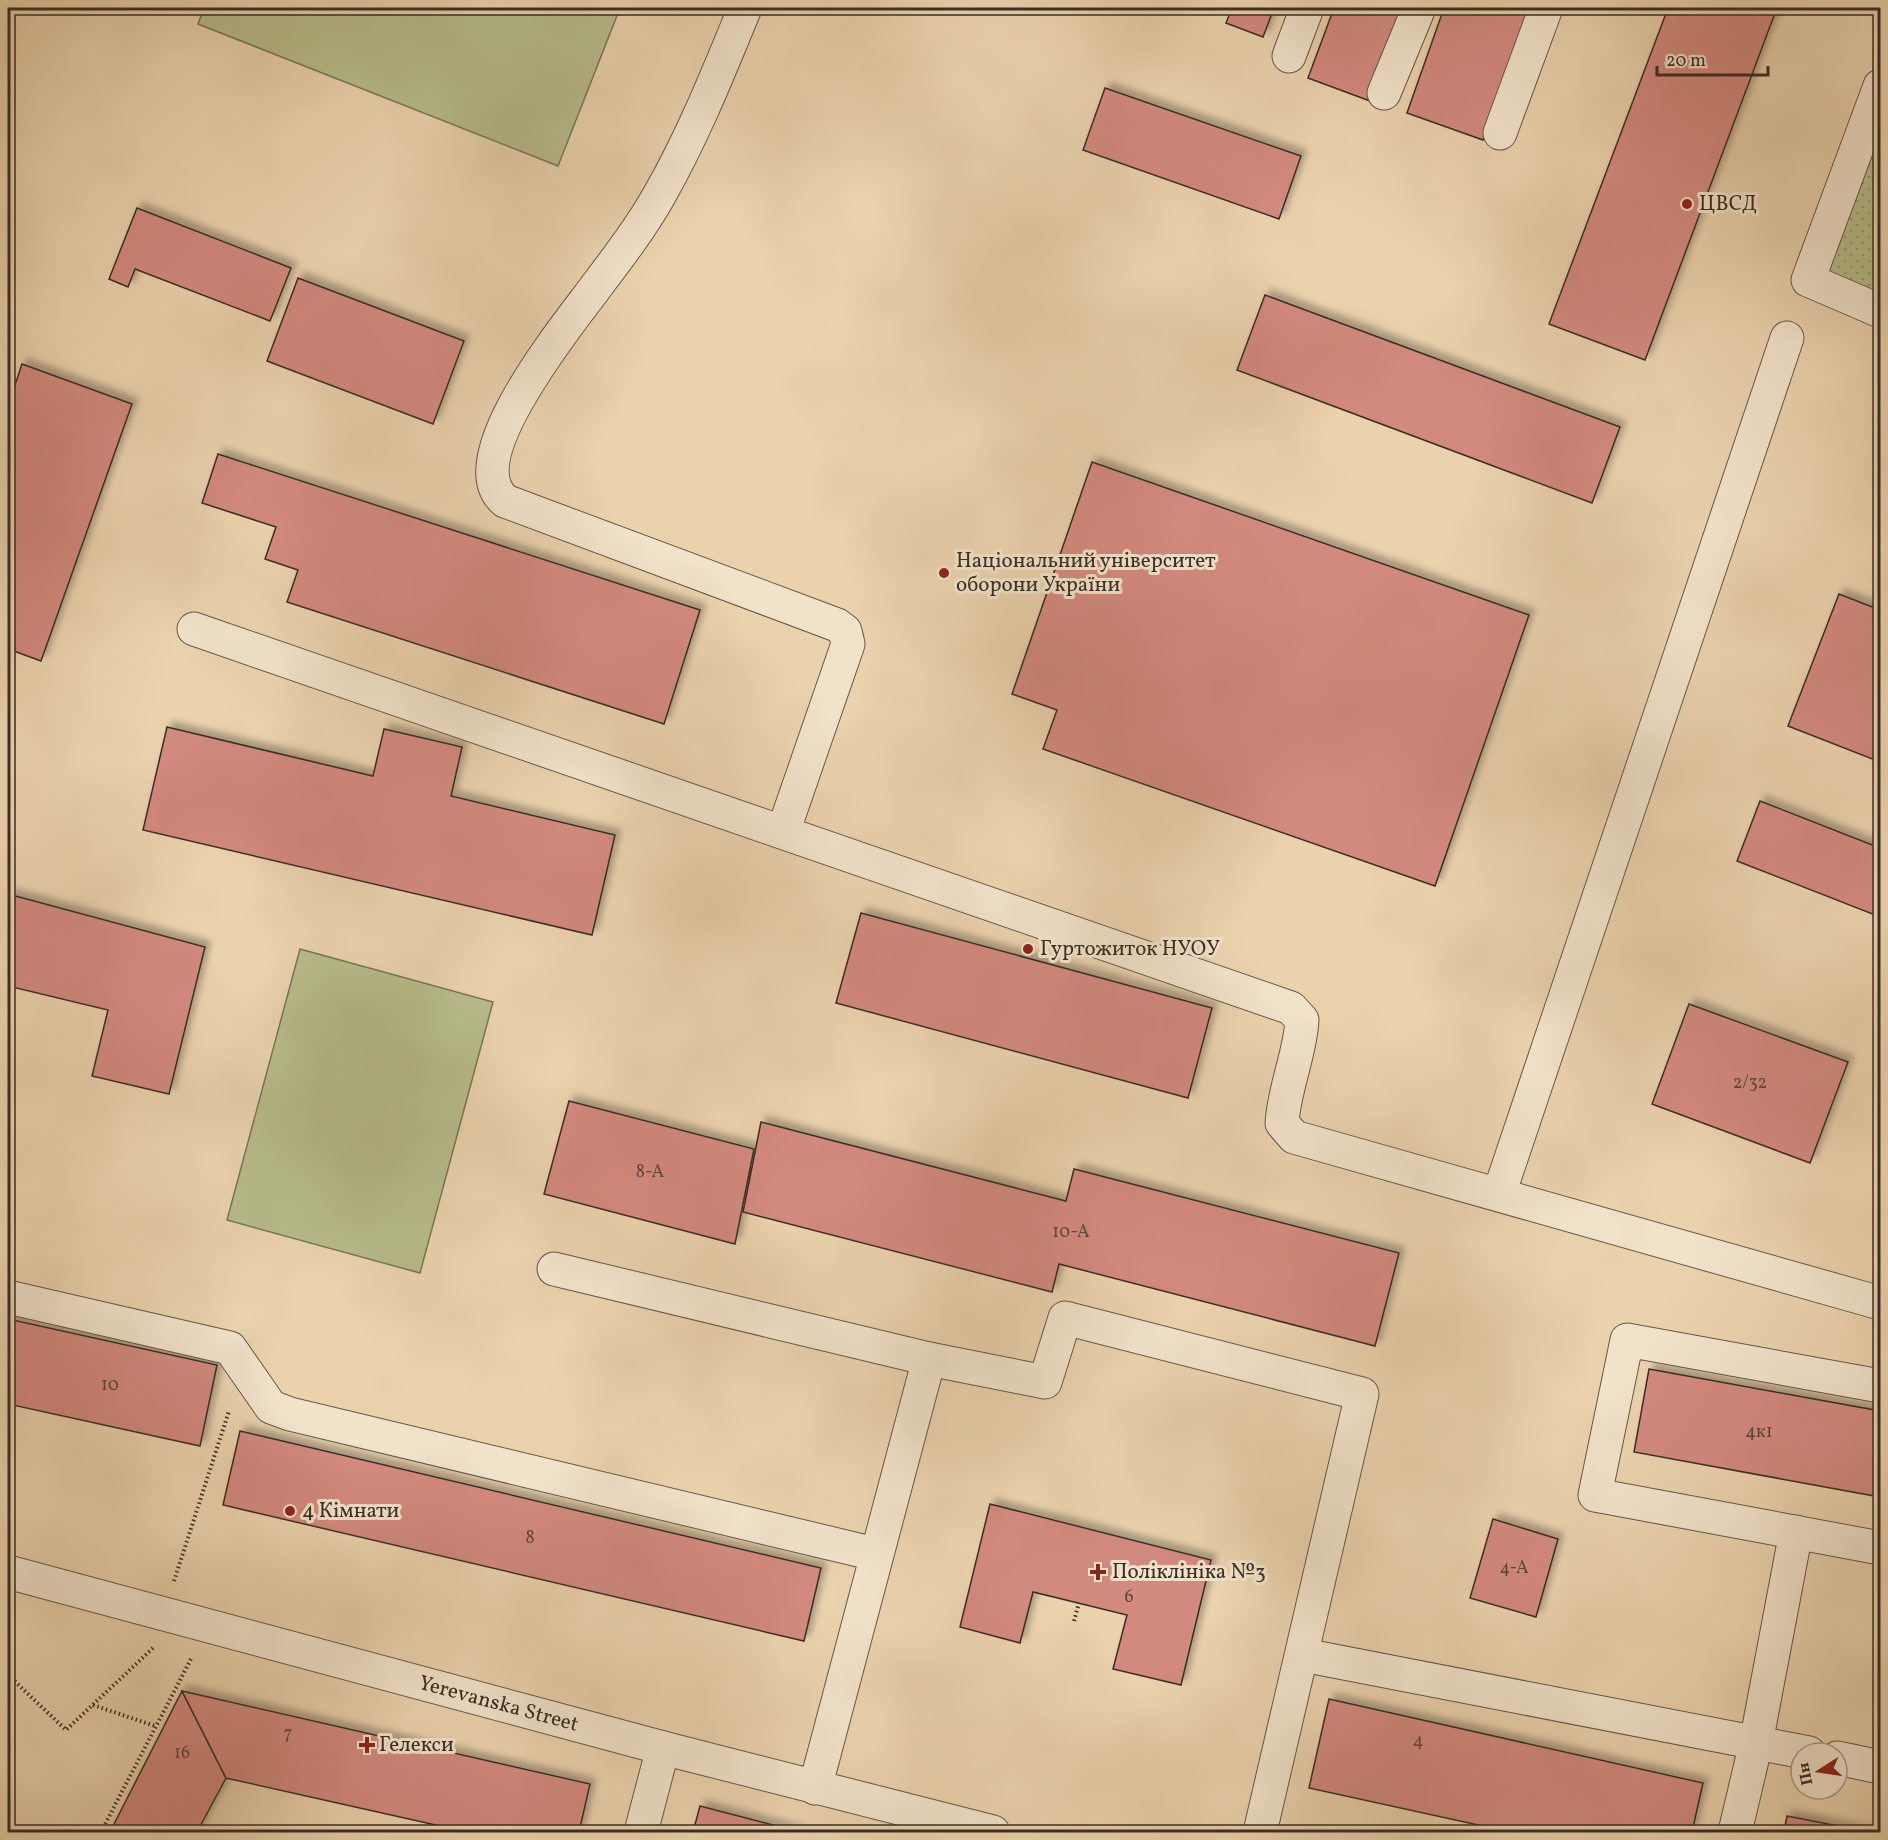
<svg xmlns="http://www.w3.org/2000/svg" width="1888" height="1840" font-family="Vollkorn,serif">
<defs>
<pattern id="garden-dots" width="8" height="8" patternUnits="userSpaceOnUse" patternTransform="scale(1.5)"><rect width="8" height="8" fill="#b6bc8a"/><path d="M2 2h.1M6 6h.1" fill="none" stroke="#959971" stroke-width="1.8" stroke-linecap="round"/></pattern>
<filter id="shadow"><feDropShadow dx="5.5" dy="-5.5" stdDeviation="3" flood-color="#0004"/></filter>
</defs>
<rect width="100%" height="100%" fill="#ead2ad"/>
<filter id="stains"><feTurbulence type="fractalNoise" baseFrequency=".00333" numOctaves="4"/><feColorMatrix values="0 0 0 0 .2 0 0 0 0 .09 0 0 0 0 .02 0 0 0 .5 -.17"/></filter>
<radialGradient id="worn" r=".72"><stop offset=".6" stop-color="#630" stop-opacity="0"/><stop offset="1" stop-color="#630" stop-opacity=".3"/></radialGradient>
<g fill="#b6bc8a" stroke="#787558" stroke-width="1.5">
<path d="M 204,8 L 620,8 L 558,166 L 198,24 Z"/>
<path d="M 300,949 L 493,1002 L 420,1273 L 227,1220 Z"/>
</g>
<path fill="url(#garden-dots)" stroke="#787558" stroke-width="1.5" d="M 1865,139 L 1880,144 L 1880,155 L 1876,154 L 1880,156 L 1880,310 L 1811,282 Z"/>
<g fill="#d2897e" stroke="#392e26" stroke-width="1.5" filter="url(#shadow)">
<path d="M 1232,8 L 1274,8 L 1263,37 L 1226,23 Z"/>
<path d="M 1334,8 L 1405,8 L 1370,101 L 1308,78 Z"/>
<path d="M 1444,8 L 1529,8 L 1483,140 L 1407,113 Z"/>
<path d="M 1668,8 L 1761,8 L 1775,13 L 1645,360 L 1549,324 Z"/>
<path d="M 1105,88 L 1301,156 L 1279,219 L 1083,150 Z"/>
<path d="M 137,208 L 291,268 L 270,321 L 135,269 L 128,287 L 109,279 Z"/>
<path d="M 298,278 L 464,341 L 433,424 L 267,361 Z"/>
<path d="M 1265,295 L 1620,427 L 1592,503 L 1237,370 Z"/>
<path d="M 22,364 L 132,404 L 41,661 L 8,649 L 8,406 Z"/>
<path d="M 218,454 L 700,610 L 664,724 L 287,602 L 298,570 L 265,559 L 276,527 L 202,503 Z"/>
<path d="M 1092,462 L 1529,615 L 1435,886 L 1043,749 L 1057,710 L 1012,694 Z"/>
<path d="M 1839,594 L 1880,610 L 1880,762 L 1788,726 Z"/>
<path d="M 167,727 L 373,776 L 384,729 L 462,747 L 451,796 L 615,835 L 592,935 L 143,830 Z"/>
<path d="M 1760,801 L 1880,848 L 1880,917 L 1737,861 Z"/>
<path d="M 8,894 L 205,947 L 169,1094 L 92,1076 L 108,1010 L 8,986 Z"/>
<path d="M 861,913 L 1212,1008 L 1188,1098 L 836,1003 Z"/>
<path d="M 1689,1004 L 1848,1062 L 1810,1163 L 1652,1104 Z"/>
<path d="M 569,1101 L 754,1149 L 735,1244 L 544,1194 Z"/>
<path d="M 761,1122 L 1066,1201 L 1074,1169 L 1399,1253 L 1375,1346 L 1059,1264 L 1052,1292 L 743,1212 Z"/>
<path d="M 8,1319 L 217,1365 L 200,1446 L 8,1404 Z"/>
<path d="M 1649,1369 L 1880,1411 L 1880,1497 L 1634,1452 Z"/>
<path d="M 240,1431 L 821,1568 L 804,1641 L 223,1505 Z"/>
<path d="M 990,1504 L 1211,1560 L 1181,1685 L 1113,1669 L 1127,1615 L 1033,1592 L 1020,1643 L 960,1627 Z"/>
<path d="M 1493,1519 L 1558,1539 L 1536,1617 L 1470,1598 Z"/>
<path d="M 182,1691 L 226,1778 L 197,1832 L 110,1832 Z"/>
<path d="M 182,1691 L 590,1784 L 579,1832 L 467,1832 L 226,1778 Z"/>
<path d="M 1329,1699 L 1703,1783 L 1692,1832 L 1510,1832 L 1309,1788 Z"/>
<path d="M 700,1806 L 800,1832 L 693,1832 Z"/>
<path d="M 1787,1816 L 1869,1832 L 1784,1832 Z"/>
</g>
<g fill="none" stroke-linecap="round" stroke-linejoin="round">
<g stroke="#655748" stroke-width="35">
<g id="minor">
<path d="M 745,8 C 719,71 694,134 660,194 C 642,226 620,255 598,284 C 572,320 455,459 505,501 L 837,625 L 845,631 L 848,644 L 783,832"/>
<path d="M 1289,56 L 1307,8"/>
<path d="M 1880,86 L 1808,280 L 1880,311"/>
<path d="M 1384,93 L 1419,8"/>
<path d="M 1500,133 L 1546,8"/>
<path d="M 194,629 L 1291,1008 L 1302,1020 C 1300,1055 1284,1088 1282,1123 L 1294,1137 L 1880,1303"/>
<path d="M 1499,1194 L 1787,338"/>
<path d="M 554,1269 L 929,1359 L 1045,1382 L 1065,1318 L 1362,1394 L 1260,1832"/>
<path d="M 8,1297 L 230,1348 L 271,1407 L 290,1414 L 875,1554"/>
<path d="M 1880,1386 L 1627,1340 L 1595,1495 L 1880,1548"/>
<path id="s1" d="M 8,1572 L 663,1748 L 993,1832"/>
<path d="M 1303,1655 L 1809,1753"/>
<path d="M 1837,1758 L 1880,1767"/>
<path d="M 815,1788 L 929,1359"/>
<path d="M 641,1832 L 663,1748"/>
<path d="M 1735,1832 L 1756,1743 L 1796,1532"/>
</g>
</g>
<g stroke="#392e26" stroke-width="4" stroke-dasharray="1.5 3" stroke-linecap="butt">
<path d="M 174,1581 L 229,1411"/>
<path d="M 1074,1621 L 1079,1603"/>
<path d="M 8,1675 L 66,1730 L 153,1648"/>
<path d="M 93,1705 L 155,1726"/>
<path d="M 101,1832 L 191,1659"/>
</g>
<use href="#minor" stroke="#f1e2ca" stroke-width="33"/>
</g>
<g fill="#8f2418" stroke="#f1e2ca" stroke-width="2">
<circle cx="1687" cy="204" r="6"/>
<circle cx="944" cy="573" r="6"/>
<circle cx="1028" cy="949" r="6"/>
<circle cx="290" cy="1511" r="6"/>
<path d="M1095 1563h6v6h6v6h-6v6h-6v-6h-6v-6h6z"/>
<path d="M364 1736h6v6h6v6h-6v6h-6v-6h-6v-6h6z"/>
</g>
<g text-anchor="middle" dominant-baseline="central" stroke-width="6" stroke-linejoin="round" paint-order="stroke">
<g font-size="18" fill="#5f453c">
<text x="1750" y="1083">2/32</text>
<text x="650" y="1172">8-А</text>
<text x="1071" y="1232">10-А</text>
<text x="110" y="1385">10</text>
<text x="1759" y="1432">4к1</text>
<text x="530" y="1538">8</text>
<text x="1514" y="1568">4-А</text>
<text x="1129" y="1597">6</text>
<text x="288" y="1734">7</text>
<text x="1418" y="1741">4</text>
<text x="182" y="1753">16</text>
</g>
<g font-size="21" fill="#392e26" stroke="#f1e2ca" text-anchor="start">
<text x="1699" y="204">ЦВСД</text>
<text x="956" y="561">Національний університет<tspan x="956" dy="24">оборони України</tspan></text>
<text x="1040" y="949">Гуртожиток НУОУ</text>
<text x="302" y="1511">4 Кімнати</text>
<text x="1112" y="1572">Поліклініка №3</text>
<text x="379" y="1745">Гелекси</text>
</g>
<g font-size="21" fill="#392e26" stroke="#f1e2ca">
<text stroke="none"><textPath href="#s1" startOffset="508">Yerevanska Street</textPath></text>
</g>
</g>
<rect width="1888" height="1840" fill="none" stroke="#ead2ad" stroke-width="30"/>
<rect x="9" y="9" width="1870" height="1822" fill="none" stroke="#392e26" stroke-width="3"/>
<rect x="15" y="15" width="1858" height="1810" fill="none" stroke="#392e26" stroke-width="1.5"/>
<g transform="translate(1819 1771) rotate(258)"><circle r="28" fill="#f1e2ca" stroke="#a79a88" stroke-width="1.5"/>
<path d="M0-4.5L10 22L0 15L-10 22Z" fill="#8f2418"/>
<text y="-9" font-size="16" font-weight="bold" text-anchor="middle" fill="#392e26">Пн</text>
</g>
<path d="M1657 66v9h111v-9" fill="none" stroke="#392e26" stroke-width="3"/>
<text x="1666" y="66" font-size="18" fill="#392e26" stroke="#f1e2ca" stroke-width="4.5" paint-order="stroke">20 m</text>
<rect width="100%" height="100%" filter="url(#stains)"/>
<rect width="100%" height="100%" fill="url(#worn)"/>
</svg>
